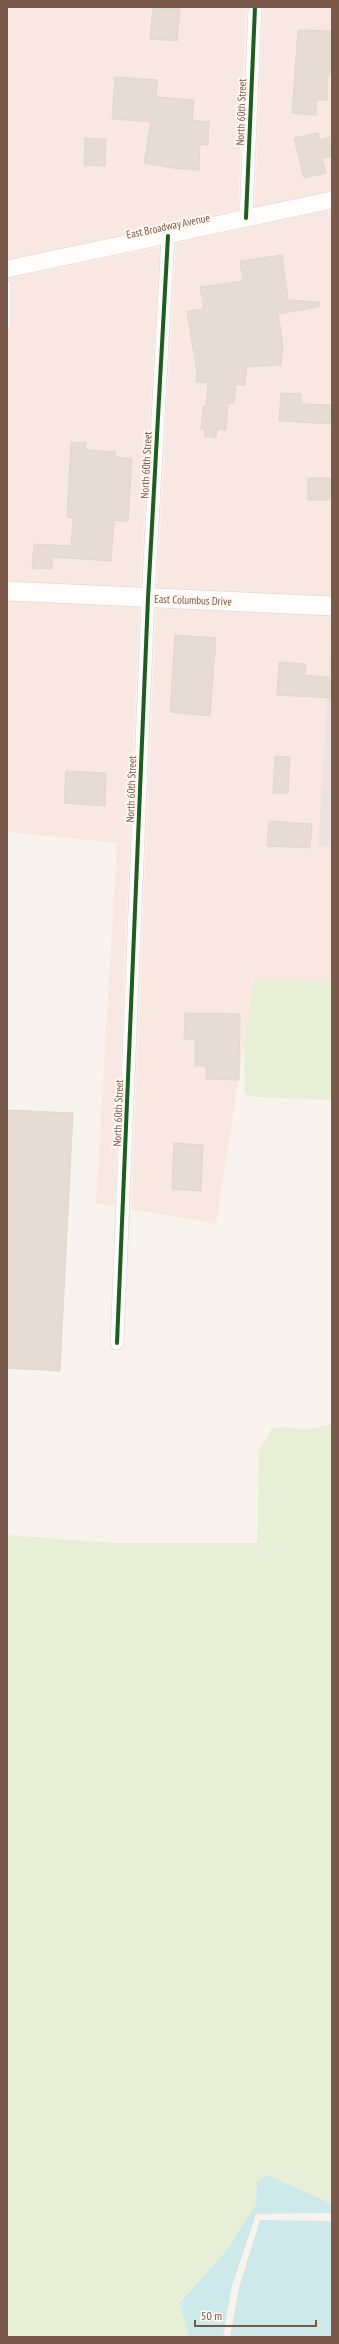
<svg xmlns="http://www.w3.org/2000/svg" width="339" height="2344" font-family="'PT Sans Narrow',sans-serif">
<rect width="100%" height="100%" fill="#f9f3ed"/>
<g fill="#f9e8e1">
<path d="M 7,7 L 246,7 L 238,210 L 7,260 Z"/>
<path d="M 263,7 L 332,7 L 332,191 L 255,207 Z"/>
<path d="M 332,210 L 332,596 L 157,589 L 176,243 Z"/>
<path d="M 160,247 L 140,588 L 7,581 L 7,279 Z"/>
<path d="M 7,600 L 139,607 L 115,1206 L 96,1203 L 117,843 L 7,832 Z"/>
<path d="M 156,608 L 332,615 L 318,846 L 332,847 L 332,981 L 254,980 L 216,1224 L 131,1209 Z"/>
</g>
<path fill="#ece3de" d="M 332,615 L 332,847 L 318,846 Z"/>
<g fill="#e7f0d7">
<path d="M 254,980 L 332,981 L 332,1100 L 255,1097 L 245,1094 L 244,1043 Z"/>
<path d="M 332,1424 L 332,2204 L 268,2175 L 257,2181 L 256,2204 L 226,2251 L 179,2302 L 190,2337 L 7,2337 L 7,1535 L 115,1543 L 257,1543 L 259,1449 L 272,1428 L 286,1427 L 305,1430 Z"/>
</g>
<g fill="#cee9ea">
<path d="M 268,2175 L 332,2204 L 332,2213 L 256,2214 L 232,2286 L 223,2337 L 190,2337 L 179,2303 L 226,2251 L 256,2204 L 257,2181 Z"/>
<path d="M 260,2220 L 332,2221 L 332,2337 L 230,2337 L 239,2288 Z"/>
</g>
<g fill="#e6dcd4" stroke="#e2d6cf">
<path d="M 153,7 L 180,9 L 177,41 L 150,39 Z"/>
<path d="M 298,30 L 332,31 L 332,75 L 328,75 L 327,100 L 316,100 L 316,115 L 292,113 Z"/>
<path d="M 115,77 L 158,80 L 156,97 L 194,100 L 192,120 L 209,122 L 208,145 L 200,144 L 199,170 L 172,168 L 144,163 L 151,122 L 112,119 Z"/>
<path d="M 318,133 L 319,140 L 332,137 L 332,156 L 322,158 L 326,173 L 304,178 L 294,138 Z"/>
<path d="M 85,138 L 106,139 L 105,166 L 84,165 Z"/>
<path d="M 282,255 L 288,300 L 319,302 L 319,307 L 278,314 L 283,344 L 281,365 L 247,367 L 245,385 L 236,384 L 234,403 L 228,403 L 226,430 L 217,429 L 216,438 L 204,436 L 205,429 L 201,429 L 203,407 L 206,406 L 208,383 L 196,382 L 197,372 L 187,311 L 204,309 L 200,287 L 243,281 L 240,261 Z"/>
<path d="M 281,393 L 301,394 L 301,404 L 332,405 L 332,424 L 279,421 Z"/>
<path d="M 71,442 L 86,443 L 85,450 L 116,452 L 115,457 L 132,459 L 128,522 L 114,520 L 111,561 L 52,557 L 52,569 L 32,568 L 34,544 L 71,546 L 73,518 L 67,517 Z"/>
<rect x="308" y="478" width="24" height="22"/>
<path d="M 175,635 L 216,638 L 210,716 L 170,712 Z"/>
<path d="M 279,662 L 306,664 L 305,675 L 332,678 L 332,698 L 277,695 Z"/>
<path d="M 275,756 L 290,757 L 288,793 L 273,793 Z"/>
<path d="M 66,771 L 106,773 L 105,806 L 64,803 Z"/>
<path d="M 269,821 L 312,824 L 310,848 L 267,846 Z"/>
<path d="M 185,1013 L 240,1014 L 239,1080 L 206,1079 L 206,1066 L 195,1066 L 195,1039 L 184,1039 Z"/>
<path d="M 7,1110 L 73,1113 L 60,1371 L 7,1368 Z"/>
<path d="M 174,1143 L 203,1145 L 201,1191 L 172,1189 Z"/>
</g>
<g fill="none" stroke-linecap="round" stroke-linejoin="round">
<g stroke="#d8cfca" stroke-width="8">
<path id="service" d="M 7,285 L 7,326"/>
</g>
<g stroke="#d8cfca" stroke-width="14">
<g id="minor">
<path d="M 246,218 L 255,7"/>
<path d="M 117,1343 L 148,598 L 168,236"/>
</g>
</g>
<g stroke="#d8cfca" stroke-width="18">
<path id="tertiary" d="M 7,269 L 332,200"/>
</g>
<g stroke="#d9cfc9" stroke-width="20">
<path id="secondary" d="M 7,591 L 332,606"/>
</g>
<use href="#service" stroke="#fefdfc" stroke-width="7"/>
<use href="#minor" stroke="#fefdfc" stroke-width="13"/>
<use href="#tertiary" stroke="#fefdfc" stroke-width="17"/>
<use href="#secondary" stroke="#fefdfc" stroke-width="19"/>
<g stroke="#fff8f0" stroke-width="6">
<g id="cycleway">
<path d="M 246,218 L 255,7"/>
<path d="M 117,1343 L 148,598 L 168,236"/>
</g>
</g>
<use href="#cycleway" stroke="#1b5e20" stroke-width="4"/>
</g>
<g text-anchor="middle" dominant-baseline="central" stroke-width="4" stroke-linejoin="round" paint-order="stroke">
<g font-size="11" fill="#7a584a" stroke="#fff8f0">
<text transform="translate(241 112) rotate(-88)">North 60th Street</text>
<text transform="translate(168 226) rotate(-12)">East Broadway Avenue</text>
<text transform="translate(146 465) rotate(-87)">North 60th Street</text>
<text transform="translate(193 600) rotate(2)">East Columbus Drive</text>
<text transform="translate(131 789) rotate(-88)">North 60th Street</text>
<text transform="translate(118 1113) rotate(-88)">North 60th Street</text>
</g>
</g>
<rect width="339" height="2344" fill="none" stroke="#7a584a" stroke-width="16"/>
<path d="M195 2320v6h121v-6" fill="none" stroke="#7a584a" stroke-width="2"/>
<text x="201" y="2320" font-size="12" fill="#7a584a" stroke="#fff8f0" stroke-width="3" paint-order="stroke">50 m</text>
</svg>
